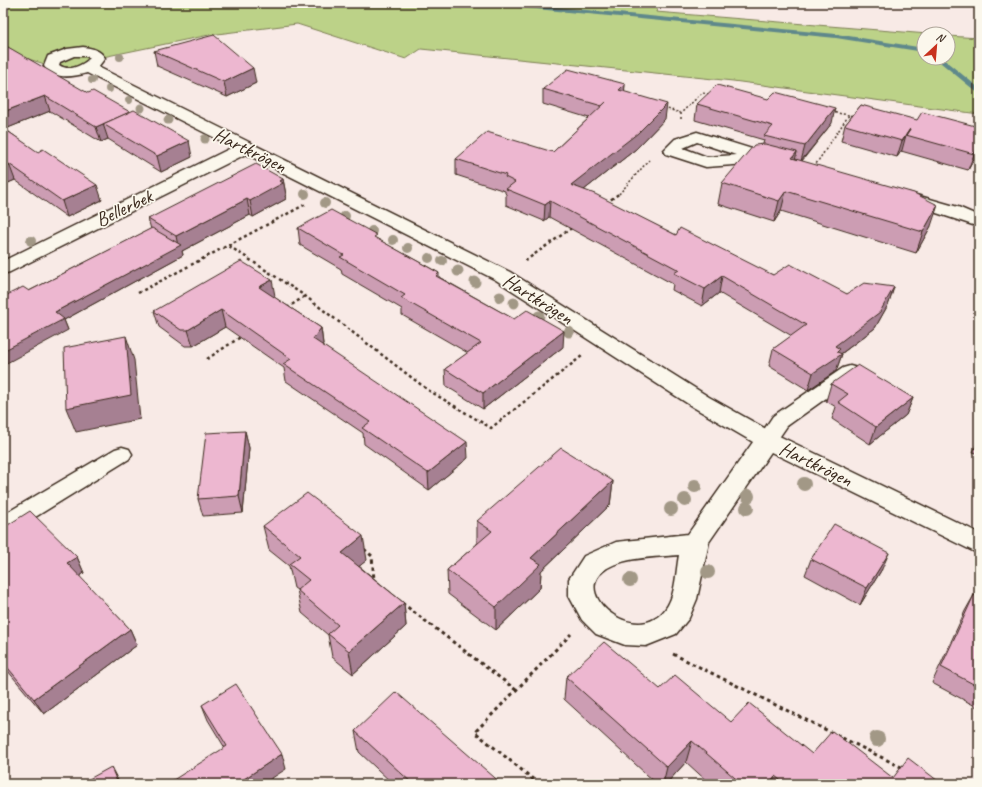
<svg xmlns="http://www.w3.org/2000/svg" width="982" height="787" font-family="Caveat,sans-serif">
<rect width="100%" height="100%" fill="#f8eae6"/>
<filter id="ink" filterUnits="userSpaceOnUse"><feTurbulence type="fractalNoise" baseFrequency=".025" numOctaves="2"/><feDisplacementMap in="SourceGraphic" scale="8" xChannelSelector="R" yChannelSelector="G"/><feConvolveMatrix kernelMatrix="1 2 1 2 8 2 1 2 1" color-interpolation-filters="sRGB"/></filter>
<g filter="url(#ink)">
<path fill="#bcd288" stroke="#7c7e53" d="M 3,3 L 562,3 L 585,5 L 587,3 L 659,3 L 656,12 L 928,34 L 924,34 L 924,58 L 948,58 L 948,36 L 979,38 L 979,114 L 733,81 L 421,49 L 406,59 L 297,24 L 209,35 L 98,58 L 81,70 L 51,66 L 3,51 Z"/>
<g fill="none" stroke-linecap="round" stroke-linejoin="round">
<g fill="#5f888b" fill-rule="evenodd">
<path d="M 492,3 L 514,3 L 836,34 L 924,48 L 924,52 L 836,38 L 495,5 Z"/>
<path d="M 935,58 L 942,58 L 979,88 L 979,94 Z"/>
</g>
<g stroke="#3b2a1e" stroke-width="3">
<g id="lane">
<path d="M 850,366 L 857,368 L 859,372 L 857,376 L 787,426 L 774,445 L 767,447 L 760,445 L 757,440 L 773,416 L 843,368 Z"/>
<path d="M 122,447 L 129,449 L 132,454 L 129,459 L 11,532 L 3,534 L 3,515 L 115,449 Z"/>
</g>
</g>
<g stroke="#3b2a1e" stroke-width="3">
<g id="street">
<path d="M 83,47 C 92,48 100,50 105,58 L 98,67 L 510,272 L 709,397 L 775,434 L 979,533 L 979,554 L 771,452 L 709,542 L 697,599 L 689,618 L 676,634 L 646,646 L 625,645 L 596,634 L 582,620 L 569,596 L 569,579 L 584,556 L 616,542 L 688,534 L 753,442 L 693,407 L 496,280 L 246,154 L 10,272 L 3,274 L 3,261 L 233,147 L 87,73 C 73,77 53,80 44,66 L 48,56 L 67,49 ZM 74,56 L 86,56 L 90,58 C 82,66 69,72 59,65 L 60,62 ZM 679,555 C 676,571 676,591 668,605 C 642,651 570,597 603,571 C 620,557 657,557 679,555 Z"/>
<path d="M 697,132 L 781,158 L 783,162 L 781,166 L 775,167 L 761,163 L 706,167 L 666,154 L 664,150 L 675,139 ZM 697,142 L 736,155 L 707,157 L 683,148 Z"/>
<path d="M 909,193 L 958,207 L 979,216 L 979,227 L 903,202 L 900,198 L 903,194 Z"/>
</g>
</g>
<g stroke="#3b2a1e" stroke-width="1.5" stroke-dasharray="2 2" stroke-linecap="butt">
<path d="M 664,108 L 681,113"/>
<path d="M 831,112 L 849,115"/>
<path d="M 681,119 L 681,113 L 702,93 L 710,94"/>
<path d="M 814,167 L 849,115 L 855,116"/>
<path d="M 619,194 L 649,160"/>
</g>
<g stroke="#3b2a1e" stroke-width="2.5" stroke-dasharray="3 3" stroke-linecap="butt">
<path d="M 606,203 L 620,193"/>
<path d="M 229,246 L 305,296 L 428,390 L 491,428 L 582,356"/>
<path d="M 525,261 L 573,227"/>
<path d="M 138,293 L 306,204"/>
<path d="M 287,308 L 305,296"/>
<path d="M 207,359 L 242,336"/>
</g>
<g stroke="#3b2a1e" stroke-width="3" stroke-dasharray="3.5 3.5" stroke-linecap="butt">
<path d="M 364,549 L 372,556 L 374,580"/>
<path d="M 402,603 L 516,690"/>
<path d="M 673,654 L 903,768"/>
<path d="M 539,784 L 475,732 L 571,634"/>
</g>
<use href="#lane" fill="#fbf7ec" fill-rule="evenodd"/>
<use href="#street" fill="#fbf7ec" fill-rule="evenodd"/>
</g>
<g fill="#a29886">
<circle cx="120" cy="57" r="4"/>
<circle cx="92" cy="80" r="4"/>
<circle cx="109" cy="89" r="4"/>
<circle cx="129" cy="100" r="4"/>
<circle cx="141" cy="108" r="4.5"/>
<circle cx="168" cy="120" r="4.5"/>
<circle cx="205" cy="139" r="4.5"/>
<circle cx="305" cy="194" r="5"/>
<circle cx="325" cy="203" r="5"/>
<circle cx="345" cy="216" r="5"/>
<circle cx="372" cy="231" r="5"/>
<circle cx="393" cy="240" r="5"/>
<circle cx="31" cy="241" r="5"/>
<circle cx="408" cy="248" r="5"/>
<circle cx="429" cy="258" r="5"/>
<circle cx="442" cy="261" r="5"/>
<circle cx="458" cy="271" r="5.5"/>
<circle cx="475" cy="282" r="5.5"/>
<circle cx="500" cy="297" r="5.5"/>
<circle cx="514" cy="303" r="5.5"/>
<circle cx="539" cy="316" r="5.5"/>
<circle cx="569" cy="332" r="5.5"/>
<circle cx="804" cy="484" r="7"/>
<circle cx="695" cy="486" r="7"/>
<circle cx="748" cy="496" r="7"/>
<circle cx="685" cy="500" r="7"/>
<circle cx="747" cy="508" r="7"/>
<circle cx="671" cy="509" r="7"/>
<circle cx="708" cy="572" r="7"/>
<circle cx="630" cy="580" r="7"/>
<circle cx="877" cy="739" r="8"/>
</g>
<g fill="#cc9db3" stroke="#3b2a1e">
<path d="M 942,3 L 962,3 L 949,6 Z"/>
<path d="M 3,49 L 192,157 L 161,172 L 108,139 L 101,142 L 50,111 L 5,129 L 102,200 L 67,217 L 15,180 L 6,184 L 3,181 Z"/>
<path d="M 154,51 L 256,83 L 227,97 L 157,66 Z"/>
<path d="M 625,84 L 624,92 L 665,119 L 636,149 L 584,190 L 676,235 L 773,275 L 847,294 L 894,287 L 889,303 L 875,328 L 841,354 L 842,354 L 836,371 L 808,390 L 769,366 L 773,349 L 792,336 L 719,293 L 702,306 L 672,290 L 673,284 L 549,217 L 544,221 L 506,205 L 506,194 L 505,193 L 505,191 L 456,175 L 456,159 L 553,152 L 589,118 L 543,104 L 543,89 Z"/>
<path d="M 697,104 L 832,123 L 802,161 L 931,226 L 916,253 L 781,211 L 774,222 L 718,204 L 722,183 L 763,144 L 764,140 L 695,120 Z"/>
<path d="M 861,105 L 979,150 L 968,170 L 901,151 L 902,150 L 897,157 L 841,141 L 845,125 Z"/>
<path d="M 283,179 L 286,195 L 285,196 L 286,199 L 253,217 L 250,215 L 182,251 L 183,255 L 64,320 L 68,330 L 29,291 L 151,229 L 148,219 Z"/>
<path d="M 298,228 L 377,239 L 439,273 L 439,277 L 563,347 L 483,409 L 446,386 L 445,369 L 468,353 L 402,315 L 402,309 L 342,274 L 341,269 L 300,245 Z"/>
<path d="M 275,296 L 274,297 L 321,328 L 323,344 L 322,345 L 468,458 L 429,490 L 364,444 L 363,433 L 286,381 L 284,368 L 225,327 L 193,346 L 185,346 L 159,327 L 154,311 Z"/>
<path d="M 831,384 L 913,398 L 906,415 L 870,444 L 832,419 L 836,407 L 826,401 Z"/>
<path d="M 245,431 L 249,448 L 243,513 L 203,516 L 198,499 Z"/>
<path d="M 979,439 L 979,454 L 973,452 Z"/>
<path d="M 613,481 L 610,505 L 541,571 L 540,588 L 496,630 L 448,594 L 447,570 L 477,544 L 477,521 Z"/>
<path d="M 263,526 L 367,560 L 359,566 L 404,603 L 406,626 L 353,674 L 332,657 L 328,635 L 302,613 L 297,590 L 294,588 L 289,566 L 269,550 Z"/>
<path d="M 3,528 L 77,557 L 84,573 L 79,577 L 130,629 L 137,645 L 44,714 L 7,670 L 3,664 Z"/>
<path d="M 811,559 L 882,569 L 860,605 L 805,575 Z"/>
<path d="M 974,595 L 979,597 L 979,708 L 932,683 L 965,611 Z"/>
<path d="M 566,677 L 660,689 L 731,722 L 812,754 L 893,778 L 942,784 L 710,784 L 686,762 L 666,784 L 657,784 L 564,699 Z"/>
<path d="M 202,705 L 286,769 L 225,748 L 208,720 Z"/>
<path d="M 355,731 L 502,784 L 393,784 L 359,752 Z"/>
</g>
<g fill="#a68092" stroke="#3b2a1e">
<path d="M 950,3 L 962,3 L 949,6 Z"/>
<path d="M 253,68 L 256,83 L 227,97 L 224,82 Z"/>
<path d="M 625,84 L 624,99 L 619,90 Z"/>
<path d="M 45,96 L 50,111 L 3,130 L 3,112 Z"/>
<path d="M 667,104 L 665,119 L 636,149 L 570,201 L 571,185 Z"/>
<path d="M 835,108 L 832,123 L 801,161 L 805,146 Z"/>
<path d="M 130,112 L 103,124 L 108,139 L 101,142 L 96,127 Z"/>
<path d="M 906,135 L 902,150 L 897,157 L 902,141 Z"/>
<path d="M 189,141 L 192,157 L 161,172 L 157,156 Z"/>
<path d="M 979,145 L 979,150 L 968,170 L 974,154 Z"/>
<path d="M 797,152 L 792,173 L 792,158 Z"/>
<path d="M 9,164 L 15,180 L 6,184 L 3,176 L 3,166 Z"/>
<path d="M 283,179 L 286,195 L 285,196 L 286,199 L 253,217 L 250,201 Z"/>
<path d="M 97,185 L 102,200 L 67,217 L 62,201 Z"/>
<path d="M 786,191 L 781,211 L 774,222 L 779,201 Z"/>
<path d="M 247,199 L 250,215 L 182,251 L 183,255 L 64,320 L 68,330 L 3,365 L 3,351 L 55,312 L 178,246 L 176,236 Z"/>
<path d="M 550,201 L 549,217 L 544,221 L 545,205 Z"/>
<path d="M 938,205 L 931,226 L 916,253 L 923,232 Z"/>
<path d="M 722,276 L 719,293 L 702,306 L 705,289 Z"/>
<path d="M 272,280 L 275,296 L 262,304 L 259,287 Z"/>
<path d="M 894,287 L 889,303 L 875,328 L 838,356 L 842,354 L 836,371 L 808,390 L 813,373 L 835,346 Z"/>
<path d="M 221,310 L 225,327 L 193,346 L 188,330 Z"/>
<path d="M 321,328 L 323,344 L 316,356 L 313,339 Z"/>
<path d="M 564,331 L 563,347 L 483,409 L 483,393 Z"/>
<path d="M 126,336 L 134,360 L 140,419 L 76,432 L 66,408 Z"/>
<path d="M 913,398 L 906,415 L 870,444 L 876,427 Z"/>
<path d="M 245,431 L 249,448 L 243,513 L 239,496 Z"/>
<path d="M 467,442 L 468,458 L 429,490 L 428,473 Z"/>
<path d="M 613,481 L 610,505 L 541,571 L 540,588 L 496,630 L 496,607 L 531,558 Z"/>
<path d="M 363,536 L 367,560 L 346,577 L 342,553 Z"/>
<path d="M 889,553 L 882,569 L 860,605 L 867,588 Z"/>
<path d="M 77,557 L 84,573 L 75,580 L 67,563 Z"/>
<path d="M 404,603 L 406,626 L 353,674 L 349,651 Z"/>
<path d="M 130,629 L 137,645 L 44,714 L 34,699 Z"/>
<path d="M 692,741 L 686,762 L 666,784 L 663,784 L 667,767 Z"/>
<path d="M 282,754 L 286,769 L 263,784 L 246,784 L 244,779 Z"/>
<path d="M 111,767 L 120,784 L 118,784 Z"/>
<path d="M 775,776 L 772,784 L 768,784 Z"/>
</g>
<g fill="#edb7d0" stroke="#3b2a1e">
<path d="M 214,35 L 253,68 L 224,82 L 154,51 Z"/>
<path d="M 8,47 L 88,93 L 93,91 L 130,112 L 96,127 L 45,96 L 3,112 L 3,84 L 8,82 L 3,79 L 3,49 Z"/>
<path d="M 568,69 L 625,84 L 619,90 L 667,104 L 638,133 L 571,185 L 595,194 L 676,235 L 680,228 L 773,275 L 790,264 L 847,294 L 864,283 L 894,287 L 880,312 L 835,346 L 840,349 L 837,352 L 842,354 L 813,373 L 773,349 L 806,325 L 722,276 L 705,289 L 674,273 L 679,270 L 550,201 L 545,205 L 506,189 L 515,182 L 505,177 L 506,175 L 456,159 L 487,132 L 553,152 L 606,102 L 602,106 L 543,89 Z"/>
<path d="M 717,85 L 768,99 L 775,92 L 835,108 L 805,146 L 764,136 L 773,126 L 697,104 Z"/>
<path d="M 861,105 L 917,120 L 922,112 L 979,127 L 979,145 L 974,154 L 906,135 L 910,129 L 902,141 L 845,125 Z"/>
<path d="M 134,110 L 189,141 L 157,156 L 103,124 Z"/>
<path d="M 3,128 L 38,152 L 43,149 L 97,185 L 62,201 L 9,164 L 3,166 Z"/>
<path d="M 765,144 L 797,152 L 792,158 L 914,193 L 938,205 L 923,232 L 786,191 L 779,201 L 722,183 L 754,145 Z"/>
<path d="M 256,164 L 283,179 L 280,181 L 283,183 L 250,201 L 247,199 L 176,236 L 148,219 Z"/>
<path d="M 331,210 L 377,235 L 374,237 L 439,273 L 436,276 L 514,319 L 527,310 L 564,331 L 483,393 L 445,369 L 481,343 L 401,298 L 405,295 L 340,257 L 344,255 L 298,228 Z"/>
<path d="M 152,228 L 181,245 L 55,312 L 64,319 L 3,351 L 3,297 L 23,287 L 29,291 Z"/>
<path d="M 241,261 L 272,280 L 259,287 L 321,328 L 313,339 L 467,442 L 428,473 L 362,428 L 370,422 L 283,364 L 291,359 L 221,310 L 188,330 L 181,330 L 154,311 Z"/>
<path d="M 126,336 L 131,395 L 66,408 L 64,348 Z"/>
<path d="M 858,365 L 913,398 L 876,427 L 838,402 L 848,394 L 831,384 Z"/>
<path d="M 245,431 L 239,496 L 198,499 L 206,433 Z"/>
<path d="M 561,448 L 613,481 L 531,558 L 541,564 L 496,607 L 447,570 L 492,531 L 477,521 Z"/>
<path d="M 307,493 L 363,536 L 342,553 L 404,603 L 349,651 L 328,634 L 338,625 L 297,590 L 309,580 L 289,564 L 300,556 L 263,526 Z"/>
<path d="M 30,511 L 77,557 L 67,563 L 130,629 L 34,699 L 3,662 L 3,528 Z"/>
<path d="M 834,524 L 889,553 L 867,588 L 811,559 Z"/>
<path d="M 974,595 L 979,597 L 979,687 L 941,667 Z"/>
<path d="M 604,642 L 660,689 L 675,675 L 731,722 L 749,703 L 812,754 L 832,731 L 893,778 L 908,758 L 942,784 L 785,784 L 775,776 L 768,784 L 742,784 L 692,741 L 667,767 L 566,677 Z"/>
<path d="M 236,684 L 282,754 L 244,779 L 247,784 L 167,784 L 227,746 L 202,705 Z"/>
<path d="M 396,692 L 502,784 L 413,784 L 355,731 Z"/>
<path d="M 111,767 L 118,784 L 80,784 Z"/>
</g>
</g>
<g text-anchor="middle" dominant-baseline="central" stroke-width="3.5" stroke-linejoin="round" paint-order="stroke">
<g font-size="20" fill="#3b2a1e" stroke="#fbf7ec">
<text transform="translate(250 150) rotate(26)">Hartkrögen</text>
<text transform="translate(124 208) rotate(-26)">Bellerbek</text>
<text transform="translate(538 299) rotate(32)">Hartkrögen</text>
<text transform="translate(816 464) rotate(26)">Hartkrögen</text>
</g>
</g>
<rect width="982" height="787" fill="none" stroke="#fbf7ec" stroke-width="16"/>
<rect x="8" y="8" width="966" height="771" fill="none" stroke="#3b2a1e" stroke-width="1.5" filter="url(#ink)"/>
<g transform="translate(936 46) rotate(26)"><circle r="19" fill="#fbf7ec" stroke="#aea59a"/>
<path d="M0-3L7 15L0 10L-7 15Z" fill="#c8321e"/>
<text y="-6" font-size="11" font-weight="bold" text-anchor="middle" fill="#3b2a1e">N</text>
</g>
</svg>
